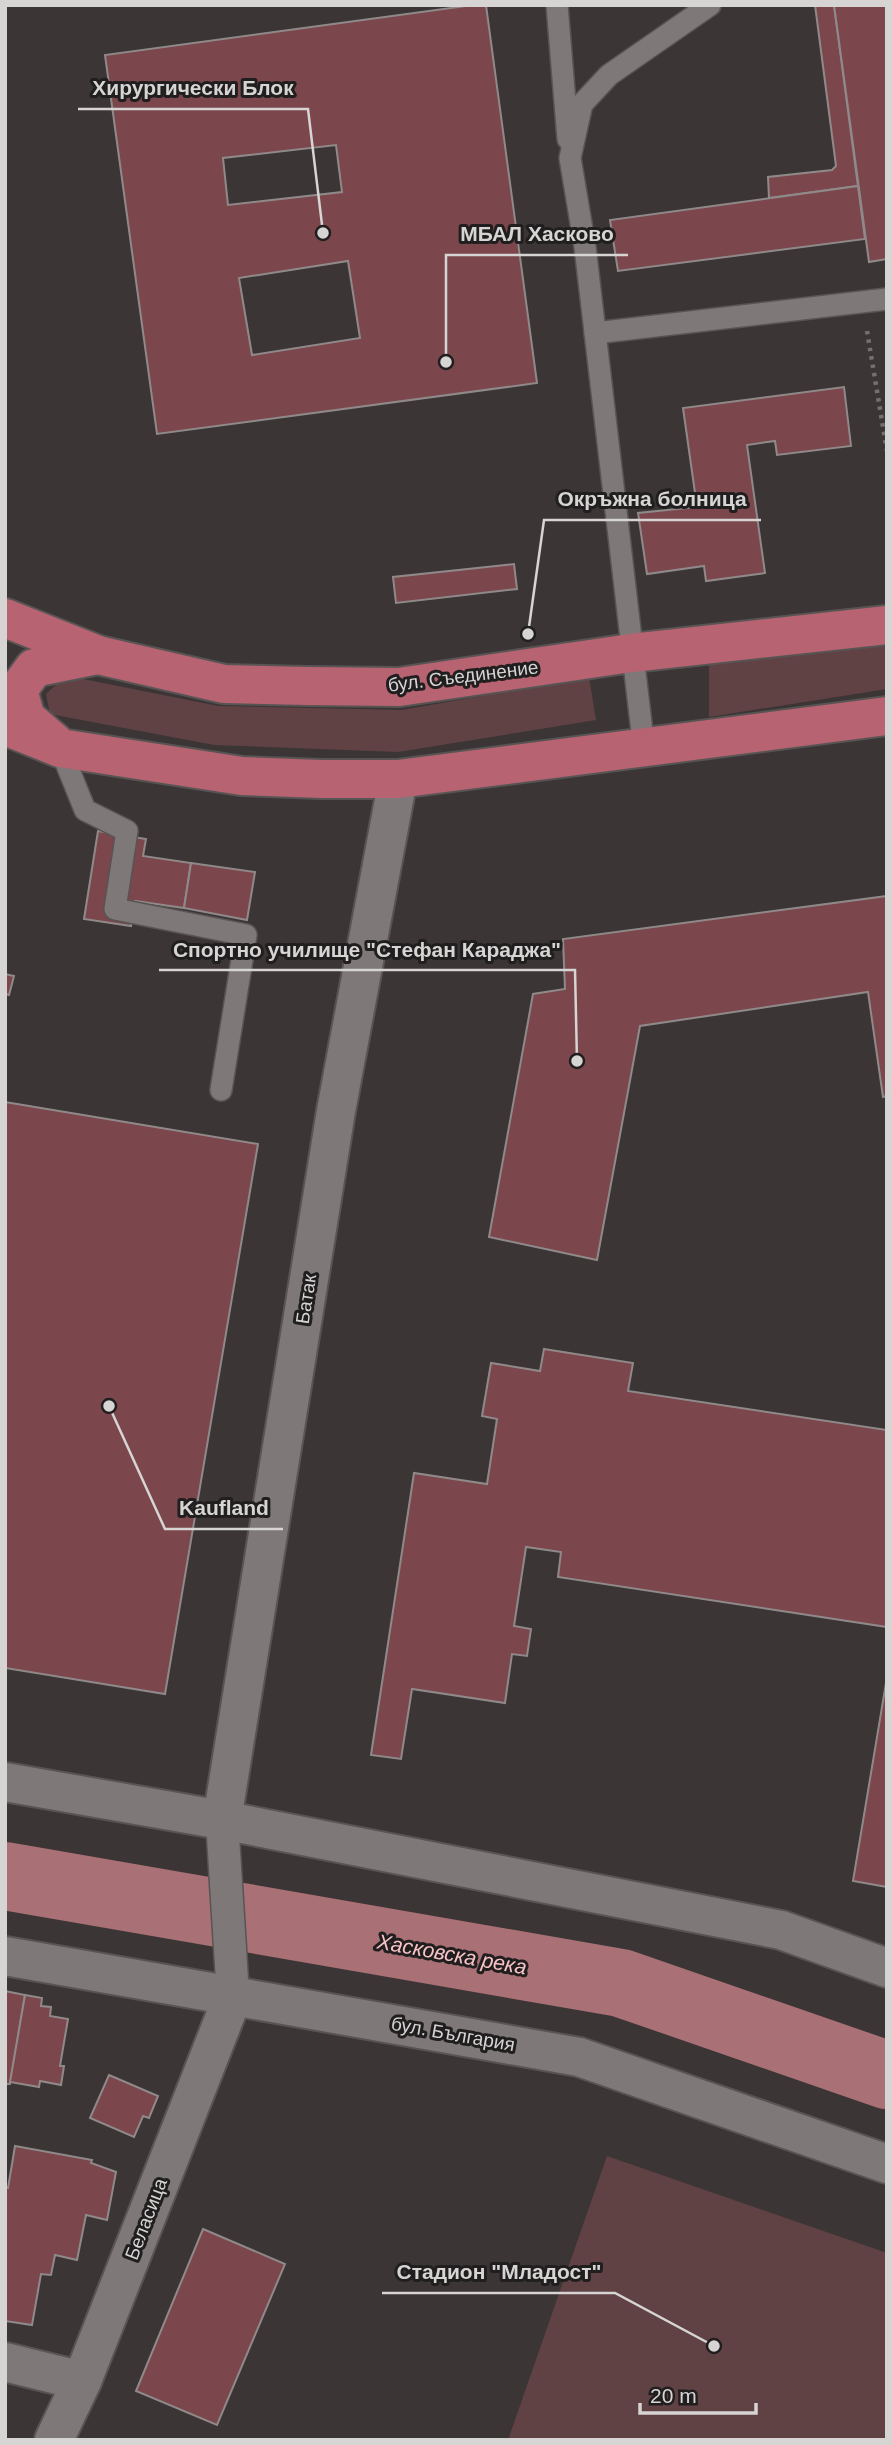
<svg xmlns="http://www.w3.org/2000/svg" width="892" height="2445" font-family="Arial,sans-serif">
<rect width="100%" height="100%" fill="#3b3536"/>
<g fill="#614244">
<path d="M 887,639 L 887,689 L 709,717 L 709,664 Z"/>
<path d="M 589,677 L 596,720 L 398,752 L 214,745 L 50,714 L 46,694 L 59,682 L 83,679 L 218,706 L 402,710 Z"/>
<path d="M 607,2156 L 887,2253 L 887,2440 L 508,2440 Z"/>
</g>
<g fill="none" stroke-linecap="round" stroke-linejoin="round">
<path stroke="#a97075" stroke-width="68" d="M 5,1876 L 621,1983 L 887,2075"/>
</g>
<g fill="#7b474c" stroke="#90898a" stroke-width="2" fill-rule="evenodd">
<path d="M 473,5 L 486,5 L 537,383 L 157,434 L 105,55 ZM 336,145 L 342,192 L 228,205 L 223,158 ZM 348,261 L 360,338 L 252,355 L 239,278 Z"/>
<path d="M 815,5 L 834,5 L 858,186 L 769,198 L 768,177 L 832,170 L 836,166 Z"/>
<path d="M 834,5 L 887,5 L 887,259 L 869,262 Z"/>
<path d="M 858,186 L 865,239 L 618,271 L 610,220 Z"/>
<path d="M 844,387 L 851,446 L 777,455 L 775,441 L 747,445 L 765,573 L 706,581 L 704,566 L 647,574 L 638,513 L 697,507 L 683,408 Z"/>
<path d="M 514,564 L 517,589 L 396,603 L 393,577 Z"/>
<path d="M 98,831 L 146,839 L 143,856 L 191,863 L 184,908 L 135,901 L 131,926 L 84,919 Z"/>
<path d="M 191,863 L 255,872 L 247,920 L 184,908 Z"/>
<path d="M 887,896 L 887,1096 L 883,1097 L 868,992 L 640,1026 L 597,1260 L 489,1237 L 533,994 L 565,989 L 563,939 Z"/>
<path d="M 5,974 L 14,976 L 9,995 L 5,994 Z"/>
<path d="M 5,1102 L 258,1144 L 165,1694 L 5,1668 Z"/>
<path d="M 544,1349 L 633,1363 L 628,1391 L 887,1430 L 887,1627 L 558,1577 L 561,1552 L 526,1547 L 514,1626 L 531,1629 L 527,1656 L 512,1654 L 505,1703 L 412,1689 L 401,1759 L 371,1755 L 414,1473 L 487,1484 L 497,1419 L 482,1416 L 491,1363 L 540,1371 Z"/>
<path d="M 886,1683 L 887,1683 L 887,1887 L 853,1881 Z"/>
<path d="M 5,1991 L 25,1995 L 10,2084 L 5,2084 Z"/>
<path d="M 25,1995 L 42,1998 L 41,2006 L 51,2007 L 50,2016 L 68,2019 L 60,2066 L 64,2066 L 61,2085 L 40,2081 L 39,2087 L 10,2082 Z"/>
<path d="M 109,2075 L 158,2096 L 149,2118 L 143,2116 L 134,2137 L 90,2118 Z"/>
<path d="M 15,2146 L 92,2160 L 91,2163 L 116,2172 L 107,2220 L 86,2215 L 77,2260 L 55,2255 L 51,2275 L 41,2274 L 32,2325 L 5,2321 L 5,2187 L 8,2188 Z"/>
<path d="M 203,2229 L 285,2264 L 217,2425 L 136,2391 Z"/>
</g>
<g fill="none" stroke-linecap="round" stroke-linejoin="round">
<g stroke="#585454" stroke-width="24">
<g id="service">
<path d="M 557,5 L 568,139"/>
<path d="M 595,333 L 887,299"/>
<path d="M 60,748 L 85,810 L 127,831 L 115,909 L 246,935 L 221,1090"/>
<path d="M 644,749 L 585,247 L 570,158 L 582,104 L 609,75 L 710,5"/>
</g>
</g>
<g stroke="#585454" stroke-width="35">
<path id="pedestrian" d="M 222,1820 L 233,1996"/>
</g>
<g stroke="#585454" stroke-width="42">
<g id="minor">
<path d="M 222,1820 L 336,1111 L 398,779"/>
<path d="M 5,2362 L 82,2381"/>
<path d="M 54,2440 L 82,2381 L 233,1996"/>
</g>
</g>
<g stroke="#585454" stroke-width="42">
<g id="tertiary">
<path d="M 5,1782 L 222,1820 L 781,1930 L 887,1968"/>
<path d="M 5,1956 L 579,2057 L 887,2164"/>
</g>
</g>
<g stroke="#585454" stroke-width="42">
<g id="primary">
<path d="M 5,618 L 98,655 L 224,684 L 308,686 L 399,687 L 631,653 L 887,625"/>
<path d="M 5,726 L 60,748 L 242,776 L 322,779 L 398,779 L 887,716"/>
<path d="M 54,742 L 26,718 L 18,690 L 34,668 L 98,655"/>
</g>
</g>
<path stroke="#746f70" stroke-width="4.5" stroke-dasharray="3.5 5" stroke-linecap="butt" d="M 867,331 L 887,451"/>
<use href="#service" stroke="#7e7879" stroke-width="21"/>
<use href="#pedestrian" stroke="#7e7879" stroke-width="32"/>
<use href="#minor" stroke="#7e7879" stroke-width="38"/>
<use href="#tertiary" stroke="#7e7879" stroke-width="38"/>
<use href="#primary" stroke="#b86371" stroke-width="38"/>
</g>
<g text-anchor="middle" dominant-baseline="central" stroke-width="6" stroke-linejoin="round" paint-order="stroke">
<g font-size="19" fill="#d7d4d4" stroke="#201e1e">
<text transform="translate(463 676) rotate(-7)">бул. Съединение</text>
<text transform="translate(306 1299) rotate(-81)">Батак</text>
<text transform="translate(453 2034) rotate(10)">бул. България</text>
<text transform="translate(146 2219) rotate(-69)">Беласица</text>
</g>
<g font-size="21" font-style="italic" fill="#f8c3c6" stroke="#201e1e">
<text transform="translate(452 1954) rotate(10)">Хасковска река</text>
</g>
</g>
<path fill="none" stroke="#d7d4d4" stroke-width="2.5" d="M323 233L308 109H78M446 362L446 255H628M528 634L544 520H761M577 1061L575 970H159M109 1406L165 1529H283M714 2346L615 2293H382"/>
<g fill="#d7d4d4" stroke="#201e1e" stroke-width="2.5">
<circle cx="323" cy="233" r="7"/>
<circle cx="446" cy="362" r="7"/>
<circle cx="528" cy="634" r="7"/>
<circle cx="577" cy="1061" r="7"/>
<circle cx="109" cy="1406" r="7"/>
<circle cx="714" cy="2346" r="7"/>
</g>
<g font-size="21" text-anchor="middle" font-weight="bold" fill="#d7d4d4" stroke="#201e1e" stroke-width="6" stroke-linejoin="round" paint-order="stroke">
<text x="193" y="95">Хирургически Блок</text>
<text x="537" y="241">МБАЛ Хасково</text>
<text x="652" y="506">Окръжна болница</text>
<text x="367" y="957">Спортно училище "Стефан Караджа"</text>
<text x="224" y="1515">Kaufland</text>
<text x="499" y="2279">Стадион "Младост"</text>
</g>
<rect width="892" height="2445" fill="none" stroke="#d7d4d4" stroke-width="14"/>
<path d="M640 2403v10h116v-10" fill="none" stroke="#d7d4d4" stroke-width="3.5"/>
<text x="650" y="2403" font-size="21" fill="#d7d4d4" stroke="#201e1e" stroke-width="5" paint-order="stroke">20 m</text>
</svg>
